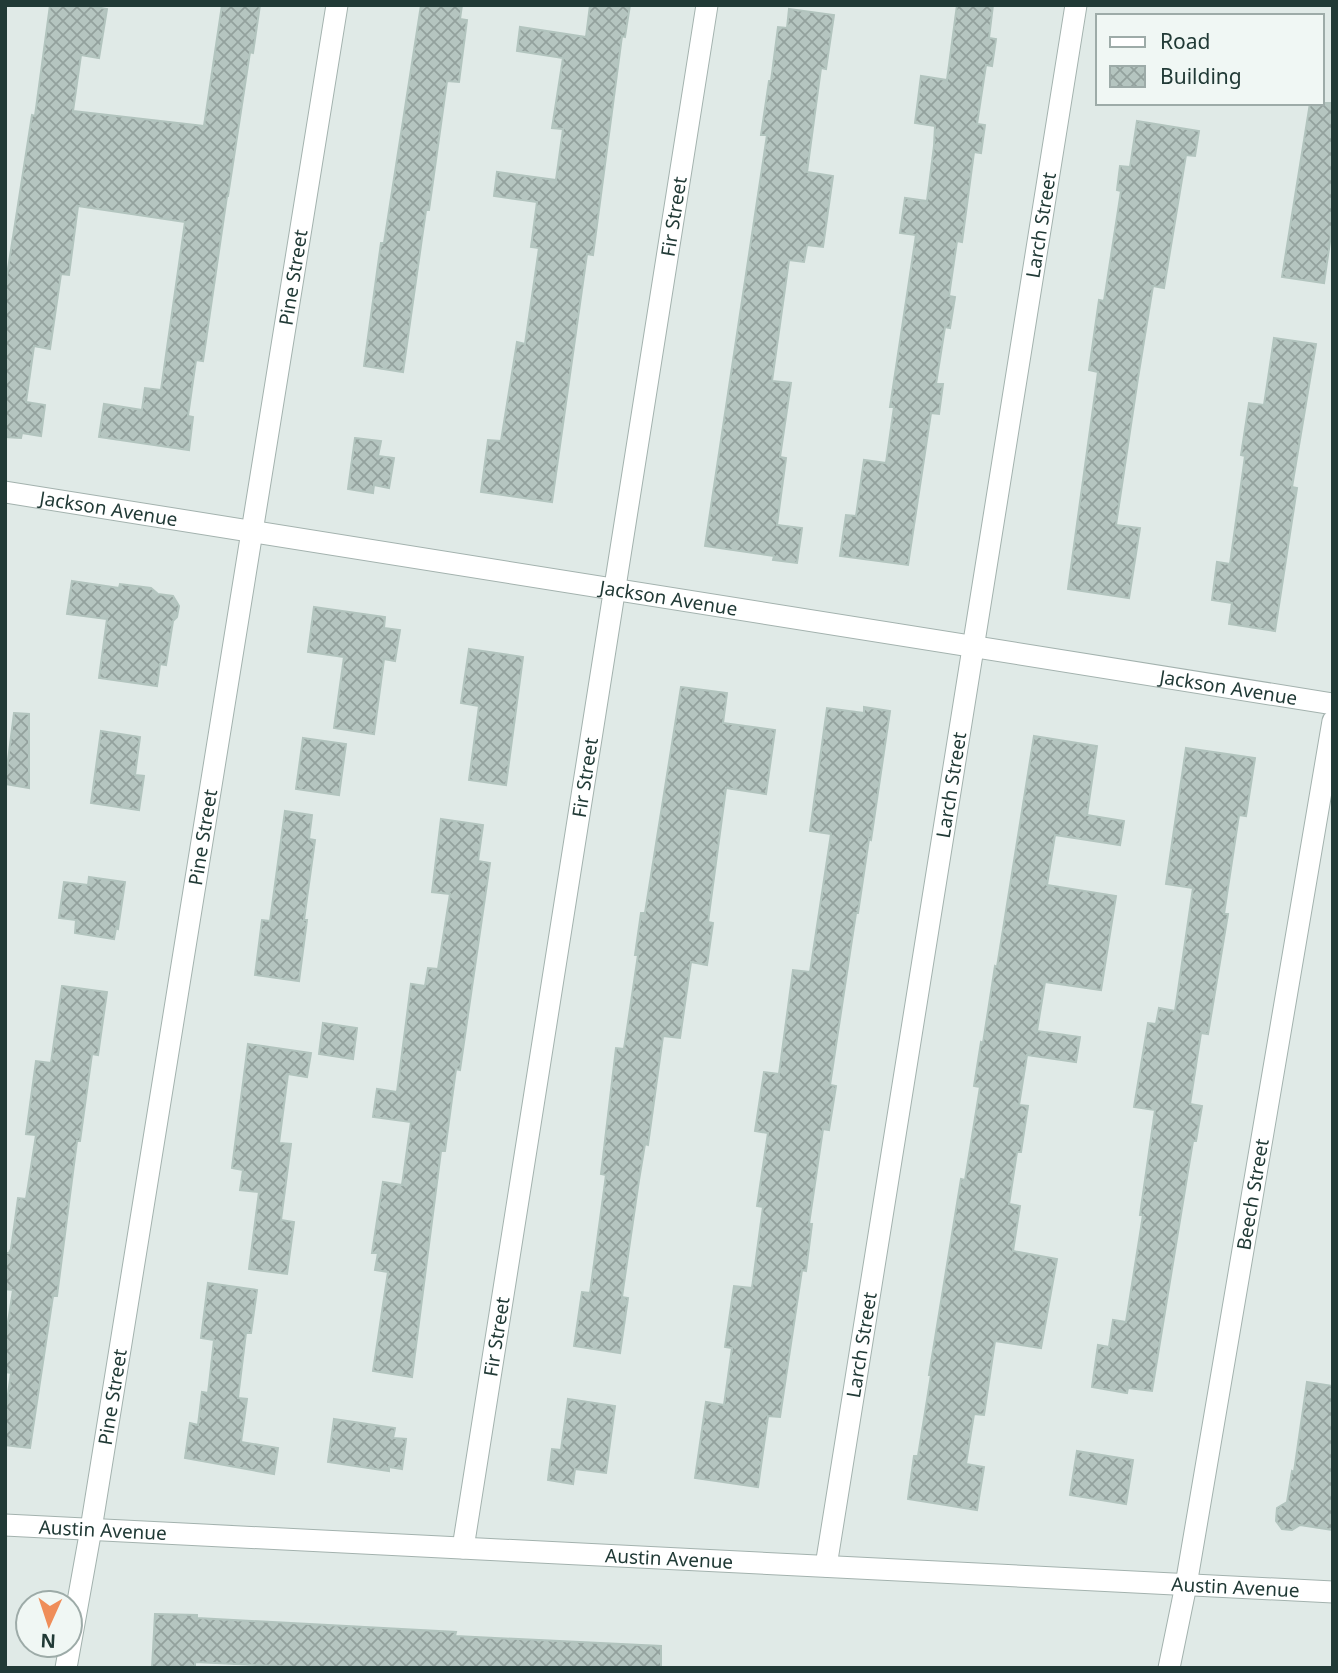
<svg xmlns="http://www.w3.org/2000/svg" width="1338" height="1673" font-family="'Noto Sans',sans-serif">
<defs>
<pattern id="building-cross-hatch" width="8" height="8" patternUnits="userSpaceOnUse" patternTransform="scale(1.75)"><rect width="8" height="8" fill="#b5c5c0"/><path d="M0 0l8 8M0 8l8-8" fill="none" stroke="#93a19d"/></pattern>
</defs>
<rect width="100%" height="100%" fill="#e0eae7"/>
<g fill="url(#building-cross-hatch)" stroke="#b2c4be" stroke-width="2">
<path d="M 50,5 L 84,5 L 107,9 L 99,58 L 81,55 L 73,111 L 204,126 L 222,5 L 260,5 L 253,53 L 250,52 L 228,196 L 227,196 L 203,361 L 196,360 L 188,416 L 193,417 L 189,450 L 99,437 L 104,404 L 142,410 L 145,388 L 161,390 L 185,222 L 78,206 L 69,275 L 61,274 L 50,349 L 34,346 L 26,402 L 45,405 L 41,436 L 22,433 L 21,438 L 5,437 L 5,288 L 32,115 L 35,116 Z"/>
<path d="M 421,5 L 462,5 L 460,19 L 467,20 L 459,82 L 447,81 L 429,210 L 426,210 L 403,372 L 364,366 L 381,243 L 384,243 Z"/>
<path d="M 590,5 L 630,5 L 625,37 L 622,36 L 593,255 L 587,254 L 552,502 L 481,492 L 488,440 L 501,441 L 517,342 L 525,344 L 539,248 L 531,247 L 537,202 L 494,196 L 497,172 L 556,180 L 563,129 L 552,128 L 563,58 L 517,51 L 520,27 L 586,37 Z"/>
<path d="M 957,5 L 993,5 L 989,38 L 996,39 L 992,66 L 986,65 L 977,124 L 985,125 L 981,153 L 974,152 L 962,242 L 957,241 L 949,296 L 955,297 L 950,328 L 945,327 L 936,384 L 943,384 L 939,414 L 931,413 L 908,565 L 840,556 L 846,515 L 856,516 L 864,460 L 886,463 L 894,407 L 890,407 L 916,235 L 900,233 L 905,198 L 927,201 L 934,146 L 935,126 L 915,123 L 921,76 L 947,80 Z"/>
<path d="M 789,9 L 834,15 L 826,69 L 821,68 L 807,172 L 833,176 L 823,247 L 807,245 L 804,262 L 789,260 L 772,381 L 791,383 L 780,457 L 786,458 L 777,525 L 802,528 L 797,563 L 773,560 L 774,556 L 705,546 L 767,135 L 761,135 L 769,81 L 771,81 L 778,27 L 787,28 Z"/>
<path d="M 1310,103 L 1333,103 L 1333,221 L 1324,283 L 1282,277 Z"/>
<path d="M 1137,121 L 1199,131 L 1195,156 L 1186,155 L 1164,288 L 1153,286 L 1138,378 L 1116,525 L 1140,528 L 1129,598 L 1068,589 L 1098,372 L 1089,370 L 1099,300 L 1104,301 L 1121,191 L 1117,190 L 1120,166 L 1130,167 Z"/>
<path d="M 1274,338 L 1316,344 L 1292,487 L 1297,488 L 1275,631 L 1229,624 L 1232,603 L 1212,600 L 1217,562 L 1230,564 L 1245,456 L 1241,455 L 1249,403 L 1264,405 Z"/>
<path d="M 355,438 L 381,441 L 378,456 L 394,458 L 389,488 L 374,485 L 373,493 L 348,489 Z"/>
<path d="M 72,581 L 119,588 L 120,584 L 151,588 L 158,594 L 173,596 L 179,606 L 177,617 L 173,621 L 166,665 L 160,664 L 157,686 L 99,678 L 107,619 L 67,614 Z"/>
<path d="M 314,607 L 385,617 L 384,628 L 400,630 L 395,661 L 384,659 L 374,734 L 334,728 L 344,657 L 308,652 Z"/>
<path d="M 469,649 L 523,657 L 506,785 L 469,780 L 479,706 L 461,703 Z"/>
<path d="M 681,687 L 727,693 L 723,723 L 775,730 L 766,794 L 726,788 L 708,922 L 713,923 L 707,965 L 691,962 L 680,1038 L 663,1036 L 648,1145 L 645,1144 L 639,1180 L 622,1297 L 628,1298 L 620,1353 L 574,1346 L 582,1292 L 590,1293 L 606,1175 L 601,1174 L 616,1048 L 624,1049 L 638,955 L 635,955 L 641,913 L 645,913 Z"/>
<path d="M 864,707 L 890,711 L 871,840 L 869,839 L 858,913 L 856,913 L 830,1085 L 836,1086 L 829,1130 L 823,1129 L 809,1224 L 812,1224 L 806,1271 L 802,1270 L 780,1417 L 768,1416 L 758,1487 L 695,1478 L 706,1402 L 724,1405 L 732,1348 L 725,1347 L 734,1286 L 752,1288 L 763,1207 L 757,1206 L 768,1133 L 755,1131 L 764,1072 L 779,1074 L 793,970 L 810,972 L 831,834 L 810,831 L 827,708 L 864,713 Z"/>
<path d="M 14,713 L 29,714 L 29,788 L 5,784 Z"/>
<path d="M 101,731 L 140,737 L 135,775 L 144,776 L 139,810 L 91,803 Z"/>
<path d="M 1034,736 L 1097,746 L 1087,815 L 1124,821 L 1120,845 L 1055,835 L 1047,885 L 1116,896 L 1101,990 L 1045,982 L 1037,1031 L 1080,1037 L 1076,1062 L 1027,1055 L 1019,1105 L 1028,1106 L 1021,1152 L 1017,1152 L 1009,1204 L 1020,1206 L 1013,1251 L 1057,1259 L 1041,1348 L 995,1341 L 984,1415 L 974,1414 L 966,1464 L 984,1467 L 977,1510 L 908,1499 L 914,1456 L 918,1456 L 931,1375 L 929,1375 L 961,1179 L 965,1180 L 980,1087 L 974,1086 L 981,1042 L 983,1043 L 995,966 L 997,967 Z"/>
<path d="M 303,738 L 346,744 L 339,795 L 296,789 Z"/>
<path d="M 1186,748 L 1255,758 L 1246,816 L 1239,815 L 1224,914 L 1228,914 L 1208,1034 L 1201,1033 L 1190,1104 L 1202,1106 L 1196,1141 L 1193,1141 L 1152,1391 L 1128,1388 L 1127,1393 L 1092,1387 L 1098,1345 L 1109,1347 L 1113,1320 L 1126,1322 L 1143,1215 L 1140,1215 L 1155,1110 L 1134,1107 L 1148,1023 L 1156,1024 L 1159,1008 L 1175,1011 L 1193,888 L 1166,884 Z"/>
<path d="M 285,811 L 312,815 L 309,839 L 315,840 L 304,920 L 307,920 L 299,981 L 255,975 L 262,920 L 270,921 Z"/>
<path d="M 441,819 L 483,825 L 478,861 L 490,863 L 460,1070 L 456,1069 L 445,1151 L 441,1151 L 412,1377 L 373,1371 L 388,1272 L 375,1270 L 378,1253 L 372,1253 L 383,1182 L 402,1185 L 411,1122 L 373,1117 L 377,1089 L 397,1092 L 411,984 L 425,986 L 428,968 L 438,969 L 450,894 L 432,892 Z"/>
<path d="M 89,877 L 125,882 L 118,929 L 116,928 L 114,939 L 75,933 L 76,920 L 59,918 L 64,882 L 88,885 Z"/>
<path d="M 62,986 L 107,992 L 98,1055 L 92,1054 L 80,1141 L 77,1141 L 57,1296 L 53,1296 L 30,1448 L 5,1445 L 5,1415 L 11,1373 L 5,1372 L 5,1341 L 13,1290 L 5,1289 L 5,1253 L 9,1253 L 11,1249 L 18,1198 L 26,1199 L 36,1135 L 26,1134 L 36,1061 L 51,1063 Z"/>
<path d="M 323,1023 L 357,1028 L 353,1059 L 319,1054 Z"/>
<path d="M 248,1044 L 311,1053 L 307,1077 L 288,1074 L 279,1143 L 291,1144 L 281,1220 L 294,1222 L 287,1274 L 249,1269 L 259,1192 L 240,1190 L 243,1170 L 232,1168 Z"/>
<path d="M 208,1283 L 257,1290 L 251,1333 L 246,1333 L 238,1398 L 247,1399 L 241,1442 L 278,1448 L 274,1474 L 185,1458 L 190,1423 L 198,1425 L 202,1392 L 208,1393 L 214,1340 L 201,1338 Z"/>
<path d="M 1307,1382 L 1333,1386 L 1333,1530 L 1300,1525 L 1292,1530 L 1282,1529 L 1276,1521 L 1277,1508 L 1287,1502 L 1292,1471 L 1294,1472 Z"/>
<path d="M 568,1399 L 615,1406 L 606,1473 L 575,1469 L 573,1484 L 548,1480 L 552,1449 L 561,1450 Z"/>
<path d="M 334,1419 L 395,1428 L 393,1438 L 406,1439 L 402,1469 L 389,1467 L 389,1471 L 328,1462 Z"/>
<path d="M 1077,1451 L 1133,1460 L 1126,1504 L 1070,1495 Z"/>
<path d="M 155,1614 L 197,1615 L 197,1618 L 456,1632 L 455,1636 L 661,1646 L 661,1668 L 316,1668 L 195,1662 L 195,1668 L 152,1668 Z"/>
</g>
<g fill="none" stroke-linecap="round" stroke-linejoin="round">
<g stroke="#a3b2ae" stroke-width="23">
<g id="street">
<path id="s1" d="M 5,492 L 1333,704"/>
<path id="s2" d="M 5,1525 L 1333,1592"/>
<path id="s3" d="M 463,1548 L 707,5"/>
<path id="s4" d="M 826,1566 L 1076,5"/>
<path id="s5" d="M 66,1668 L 91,1529 L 337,5"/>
<path id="s6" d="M 1169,1668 L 1186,1585 L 1333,721"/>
</g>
</g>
<use href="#street" stroke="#fff" stroke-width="21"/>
</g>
<g text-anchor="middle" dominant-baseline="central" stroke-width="6" stroke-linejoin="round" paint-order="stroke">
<g font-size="19" fill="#213a36" stroke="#f0f7f4">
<text stroke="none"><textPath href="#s3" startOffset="1348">Fir Street</textPath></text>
<text stroke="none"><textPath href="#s4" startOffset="1358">Larch Street</textPath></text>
<text stroke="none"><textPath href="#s5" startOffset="1409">Pine Street</textPath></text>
<text stroke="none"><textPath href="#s1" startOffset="105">Jackson Avenue</textPath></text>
<text stroke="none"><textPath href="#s1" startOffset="672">Jackson Avenue</textPath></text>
<text stroke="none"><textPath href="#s1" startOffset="1239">Jackson Avenue</textPath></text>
<text stroke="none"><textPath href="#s3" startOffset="780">Fir Street</textPath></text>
<text stroke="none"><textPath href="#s4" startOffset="791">Larch Street</textPath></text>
<text stroke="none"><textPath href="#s5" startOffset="842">Pine Street</textPath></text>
<text stroke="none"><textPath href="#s6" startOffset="481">Beech Street</textPath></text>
<text stroke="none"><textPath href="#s3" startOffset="214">Fir Street</textPath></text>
<text stroke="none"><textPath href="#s4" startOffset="224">Larch Street</textPath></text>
<text stroke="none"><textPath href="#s5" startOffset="275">Pine Street</textPath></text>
<text stroke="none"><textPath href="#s2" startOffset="98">Austin Avenue</textPath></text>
<text stroke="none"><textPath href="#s2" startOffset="665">Austin Avenue</textPath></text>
<text stroke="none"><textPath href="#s2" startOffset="1232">Austin Avenue</textPath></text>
</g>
</g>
<rect width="1338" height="1673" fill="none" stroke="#213a36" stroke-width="14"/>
<rect x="1096" y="14" width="228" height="91" fill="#f0f7f4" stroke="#9daba8" stroke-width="2"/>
<rect x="1110" y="37" width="35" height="10" fill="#ffffff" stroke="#9daba8" stroke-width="2"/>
<text x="1160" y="49" font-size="21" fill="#213a36">Road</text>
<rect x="1110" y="66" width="35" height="21" fill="url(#building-cross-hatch)" stroke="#9daba8" stroke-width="2"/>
<text x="1160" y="84" font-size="21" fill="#213a36">Building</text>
<g transform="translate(49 1624) rotate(183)"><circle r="33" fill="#f0f7f4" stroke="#9daba8" stroke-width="2"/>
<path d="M0-5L12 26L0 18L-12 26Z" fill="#ef8d59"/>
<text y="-10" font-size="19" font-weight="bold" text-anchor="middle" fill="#213a36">N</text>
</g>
</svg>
